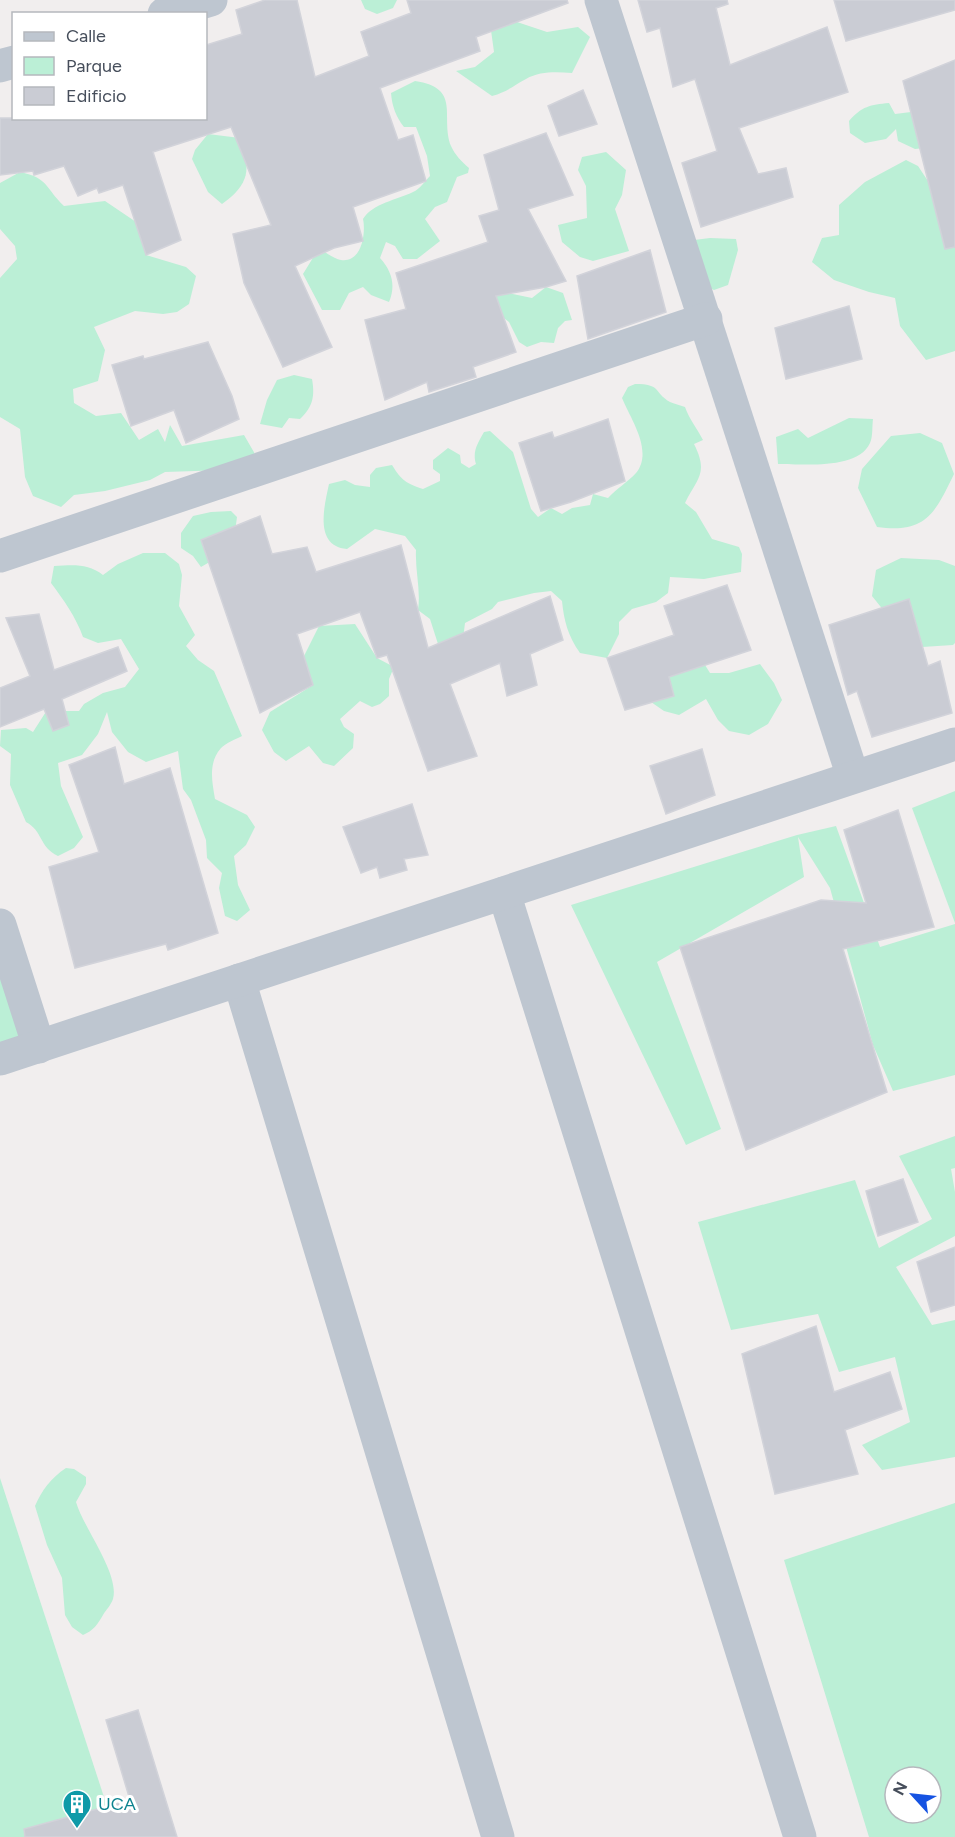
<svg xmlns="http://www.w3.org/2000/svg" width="955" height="1837" font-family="Figtree,sans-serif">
<rect width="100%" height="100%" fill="#f1eeee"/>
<g fill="#bbefd6" fill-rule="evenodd">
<path d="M 361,0 L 397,0 L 393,8 L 377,14 L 365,9 Z"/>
<path d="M 517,22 L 547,32 L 578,27 L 590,37 L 572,73 C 556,72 540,71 526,79 C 513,86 507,92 492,96 L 456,71 L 475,67 L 494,52 L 490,23 Z"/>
<path d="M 415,81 C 462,88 440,116 451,146 C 455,155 462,162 469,168 L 468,173 L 457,177 L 447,202 L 435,207 L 425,219 L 440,241 L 417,259 L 403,259 L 395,246 L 386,242 L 380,258 C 392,271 396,286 389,302 L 371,295 L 363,287 L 349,293 L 340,310 L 322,310 L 303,274 L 319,248 C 325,252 334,259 341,260 C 362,263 366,233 363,219 C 373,203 397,200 413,192 C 420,189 425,181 430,176 L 427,156 L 416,127 L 404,127 C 396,117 392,106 391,93 Z"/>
<path d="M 889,103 L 895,114 L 911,112 L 933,147 L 915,149 L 898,141 L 896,129 L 886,139 L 865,143 L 850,133 L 849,121 C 862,106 870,105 889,103 Z"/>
<path d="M 208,134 L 240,138 C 251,169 250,184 222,204 L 208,192 L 192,159 L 195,150 Z"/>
<path d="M 606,152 L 626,170 L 622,195 L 615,209 L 629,251 L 593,261 L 580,257 L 562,242 L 558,225 L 587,218 L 586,186 L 578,170 L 582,157 Z"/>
<path d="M 906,160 L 918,166 L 955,222 L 955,351 L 926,360 L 900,326 L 895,298 L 869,292 L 834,280 L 812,262 L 822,238 L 839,235 L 839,205 L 865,182 Z"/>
<path d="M 20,172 C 49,178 45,188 64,206 L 105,201 L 139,224 L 146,255 L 186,267 L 196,276 L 189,304 L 177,312 L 163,314 L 135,311 L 94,327 L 105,350 L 98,381 L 73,389 L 74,403 L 96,416 L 121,413 L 139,440 L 158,429 L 165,442 L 170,425 L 182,446 L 244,435 L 255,454 L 226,470 L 165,472 L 150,480 L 105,491 L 74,495 L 61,507 L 33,496 L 25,477 L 20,429 L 0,417 L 0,278 L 17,259 L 15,246 L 0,229 L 0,183 Z"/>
<path d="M 710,238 L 736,239 L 738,250 L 728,285 L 714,290 L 698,282 L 694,240 Z"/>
<path d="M 546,287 L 563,293 L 572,320 L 565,321 L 558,328 L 554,343 L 541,342 L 527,347 L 519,342 L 509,322 L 492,309 L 494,290 L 532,298 Z"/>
<path d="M 294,375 L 312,379 C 315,396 313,407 300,419 L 289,418 L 282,428 L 260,424 L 267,400 L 277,380 Z"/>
<path d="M 635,384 C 662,384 653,392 670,402 C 674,404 680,405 685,407 C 689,419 697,428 703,440 L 694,444 C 709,474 697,478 685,503 L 696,512 L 712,539 L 739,547 L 742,554 L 741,572 L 704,579 L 670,577 L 668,593 L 656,602 L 632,609 L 619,622 L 619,634 L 607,658 L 580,653 C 568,636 564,621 562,601 L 551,591 L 534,593 L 498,602 L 492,609 L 465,623 L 463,639 L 467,672 L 457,681 L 451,670 L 448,652 L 438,644 L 430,619 L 418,610 C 421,590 415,571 416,550 L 405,536 L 375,529 L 347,549 C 314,546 324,507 329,484 L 345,480 L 355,485 L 370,487 L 370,475 L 376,468 L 392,465 C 402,481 406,483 423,489 L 440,481 L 440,474 L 433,469 L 433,460 L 448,448 L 460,455 L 461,463 L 469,468 L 476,464 C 472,451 478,443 484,432 L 490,431 L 513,452 L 531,509 L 538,517 L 551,508 L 562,514 L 572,508 L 590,505 L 593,494 L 608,498 C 616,489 629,481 636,473 C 654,451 630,418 622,398 L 628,387 Z"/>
<path d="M 849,418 L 873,419 C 872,426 873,437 870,443 C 858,470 803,464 778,464 L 776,437 L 798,429 L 808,438 Z"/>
<path d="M 920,433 L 942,443 L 954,474 C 935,513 926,534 877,527 L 858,488 L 862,469 L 891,436 Z"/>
<path d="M 231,511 L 237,517 C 233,549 228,552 201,567 L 193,556 L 181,548 L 181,533 L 193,516 L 211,512 Z"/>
<path d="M 143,553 L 165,553 L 179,564 L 182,575 L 179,606 L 195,635 L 186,646 L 198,660 L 214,671 L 242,736 C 236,739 226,743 221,748 C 208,763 212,781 215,799 L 247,815 L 255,827 L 246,845 L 234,856 L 238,885 L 250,910 L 237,921 L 225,916 L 219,888 L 222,873 L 207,858 L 206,840 L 191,800 L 183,789 L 178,751 L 146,762 L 128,752 L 112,732 L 107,712 L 98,734 L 82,755 L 58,763 L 61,786 L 83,837 L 74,848 L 58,856 C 39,847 43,831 26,822 L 10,785 L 11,754 L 0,746 L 1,730 L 26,728 L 33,732 L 49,707 L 63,711 L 79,711 L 84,704 L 103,693 L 125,687 L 139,669 L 121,639 L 98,643 L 83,637 C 76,617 63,599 51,583 L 54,566 C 73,565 88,563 103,575 L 118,564 Z"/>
<path d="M 901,558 L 939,560 L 955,566 L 955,643 L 953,645 L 922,647 L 897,627 L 872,596 L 876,570 Z"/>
<path d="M 355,624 L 377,658 L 394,667 L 389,679 L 389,696 L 380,704 L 372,707 L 360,701 L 340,719 L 344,727 L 354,734 L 353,748 L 334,766 L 323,763 L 309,746 L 286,761 L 274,752 L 262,730 L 270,712 L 313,685 L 304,656 L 319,626 Z"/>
<path d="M 647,664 L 705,665 L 710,673 L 729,673 L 760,664 L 774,683 L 782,700 L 768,724 L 749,735 L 729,731 L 718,720 L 706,699 L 679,715 L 664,711 L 651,702 Z"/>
<path d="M 955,791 L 955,923 L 912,808 Z"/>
<path d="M 836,826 L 880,947 L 955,924 L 955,1075 L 893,1091 L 873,1045 L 830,888 L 798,837 L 804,877 L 657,962 L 721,1129 L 686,1145 L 571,905 L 797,835 Z"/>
<path d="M 0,925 L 39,1047 L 0,1059 Z"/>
<path d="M 955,1136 L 955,1168 L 951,1169 L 955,1192 L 955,1236 L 896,1267 L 932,1325 L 955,1320 L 955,1457 L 882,1470 L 862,1445 L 910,1422 L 895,1357 L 839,1372 L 818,1314 L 731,1330 L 698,1222 L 855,1180 L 879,1248 L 932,1219 L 899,1156 Z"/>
<path d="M 66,1468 L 74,1469 L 86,1477 L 86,1484 L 76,1502 C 83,1527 120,1574 113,1599 C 111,1605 106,1610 103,1615 C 98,1624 93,1631 83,1635 L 72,1627 L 65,1615 L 62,1578 L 47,1545 L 35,1506 C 42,1490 51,1478 66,1468 Z"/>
<path d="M 0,1478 L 117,1837 L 0,1837 Z"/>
<path d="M 955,1503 L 955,1837 L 869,1837 L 784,1560 ZM 895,1777 L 931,1777 L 931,1813 L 895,1813 Z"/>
</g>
<g fill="#caccd4" stroke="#d2d3da" stroke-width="1.5">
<path d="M 265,0 L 297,0 L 315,77 L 369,56 L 361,32 L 411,13 L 407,0 L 567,0 L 568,3 L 476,37 L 480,51 L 380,88 L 398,140 L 413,135 L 426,181 L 353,207 L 363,241 L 334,248 L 295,266 L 332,347 L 283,367 L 244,283 L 233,234 L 271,225 L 231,127 L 153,152 L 181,240 L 146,255 L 123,185 L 99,193 L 97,188 L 78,196 L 64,166 L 34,175 L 33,171 L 0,175 L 0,118 L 206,118 L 206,45 L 242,34 L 236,10 Z"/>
<path d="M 638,0 L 727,0 L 728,4 L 716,8 L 730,65 L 827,27 L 848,92 L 739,128 L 758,174 L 786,168 L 793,197 L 701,227 L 682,163 L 717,151 L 695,79 L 673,87 L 660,28 L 647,32 Z"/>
<path d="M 834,0 L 955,0 L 955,10 L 846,41 Z"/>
<path d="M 955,60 L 955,247 L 945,249 L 903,81 Z"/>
<path d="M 583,90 L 597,124 L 559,136 L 548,106 Z"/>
<path d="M 546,133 L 573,195 L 528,209 L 566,281 L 546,287 L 496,296 L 516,352 L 473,367 L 476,377 L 429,392 L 427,382 L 385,400 L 365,320 L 406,309 L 396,273 L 488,242 L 479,216 L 499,210 L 484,155 Z"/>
<path d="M 650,250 L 666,312 L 588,339 L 577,276 Z"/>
<path d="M 849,306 L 862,359 L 786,379 L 775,328 Z"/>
<path d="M 208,342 L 232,396 L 239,419 L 186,443 L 174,410 L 131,426 L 112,365 L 143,356 L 144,359 Z"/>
<path d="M 608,419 L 625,481 L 571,502 L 541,511 L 519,443 L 552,432 L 554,438 Z"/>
<path d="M 260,516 L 272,554 L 307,547 L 316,572 L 401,545 L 428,648 L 550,596 L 563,640 L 530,654 L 537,685 L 507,696 L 500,663 L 450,684 L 477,756 L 428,771 L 387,655 L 377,658 L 360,612 L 297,634 L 313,685 L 260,713 L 201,540 Z"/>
<path d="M 727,585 L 751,650 L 669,677 L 674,696 L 625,710 L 607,658 L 674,635 L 664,606 Z"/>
<path d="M 909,599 L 928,666 L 940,661 L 952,713 L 872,737 L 857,691 L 848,695 L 829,625 Z"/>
<path d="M 39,614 L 54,670 L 118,647 L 127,671 L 62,699 L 69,725 L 53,731 L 44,709 L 0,727 L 0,688 L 30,676 L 6,618 Z"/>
<path d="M 115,747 L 124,784 L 170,768 L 218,933 L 168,950 L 166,944 L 75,968 L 49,867 L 99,852 L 69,765 Z"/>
<path d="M 702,749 L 715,795 L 666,814 L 650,766 Z"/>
<path d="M 412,804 L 428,855 L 404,859 L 407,870 L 380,878 L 377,867 L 361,873 L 343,827 Z"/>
<path d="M 898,810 L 934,927 L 843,949 L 887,1092 L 746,1150 L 680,947 L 821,900 L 866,903 L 844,830 Z"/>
<path d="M 903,1179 L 918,1222 L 878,1236 L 866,1191 Z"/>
<path d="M 955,1247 L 955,1305 L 931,1312 L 917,1262 Z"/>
<path d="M 816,1326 L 834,1392 L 890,1372 L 902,1409 L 845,1430 L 858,1474 L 775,1494 L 742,1354 Z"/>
<path d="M 138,1710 L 177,1837 L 25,1837 L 24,1829 L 130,1800 L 106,1720 Z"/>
</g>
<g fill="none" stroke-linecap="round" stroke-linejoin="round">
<g stroke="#bec6d0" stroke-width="33">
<path d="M 601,0 L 853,777"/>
<path d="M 164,14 L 211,0"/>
<path d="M 0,66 L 14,62"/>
<path d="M 0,556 L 706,319"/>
<path d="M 504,893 L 800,1837"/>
<path d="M 0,925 L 39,1047"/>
<path d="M 239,980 L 498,1837"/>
<path d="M 0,1059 L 955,744"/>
</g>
</g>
<defs>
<g id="building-pin" transform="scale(1.5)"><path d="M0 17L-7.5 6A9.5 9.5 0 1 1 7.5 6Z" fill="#0f9aa8" stroke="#fff"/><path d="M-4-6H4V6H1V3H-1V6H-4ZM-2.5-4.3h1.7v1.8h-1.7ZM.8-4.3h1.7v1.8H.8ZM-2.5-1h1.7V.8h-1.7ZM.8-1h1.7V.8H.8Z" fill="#fff"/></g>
</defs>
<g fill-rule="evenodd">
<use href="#building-pin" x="77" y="1804"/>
</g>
<g text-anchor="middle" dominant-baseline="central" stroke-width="6" stroke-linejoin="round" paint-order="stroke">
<g font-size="18" fill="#0d838f" stroke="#fff" text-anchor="start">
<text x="98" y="1804">UCA</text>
</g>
</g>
<rect x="12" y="12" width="195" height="108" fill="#ffffff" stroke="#b5b8bd" stroke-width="1.5"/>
<rect x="24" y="32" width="30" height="9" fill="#bec6d0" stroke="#b5b8bd" stroke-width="1.5"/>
<text x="66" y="42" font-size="18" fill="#464e5b">Calle</text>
<rect x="24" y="57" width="30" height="18" fill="#bbefd6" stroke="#b5b8bd" stroke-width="1.5"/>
<text x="66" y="72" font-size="18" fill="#464e5b">Parque</text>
<rect x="24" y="87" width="30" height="18" fill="#caccd4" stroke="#b5b8bd" stroke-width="1.5"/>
<text x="66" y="102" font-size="18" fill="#464e5b">Edificio</text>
<g transform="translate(913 1795) rotate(297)"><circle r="28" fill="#ffffff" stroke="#b5b8bd" stroke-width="1.5"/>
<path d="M0-4.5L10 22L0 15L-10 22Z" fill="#1653e2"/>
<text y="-9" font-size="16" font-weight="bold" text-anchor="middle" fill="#464e5b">N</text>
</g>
</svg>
